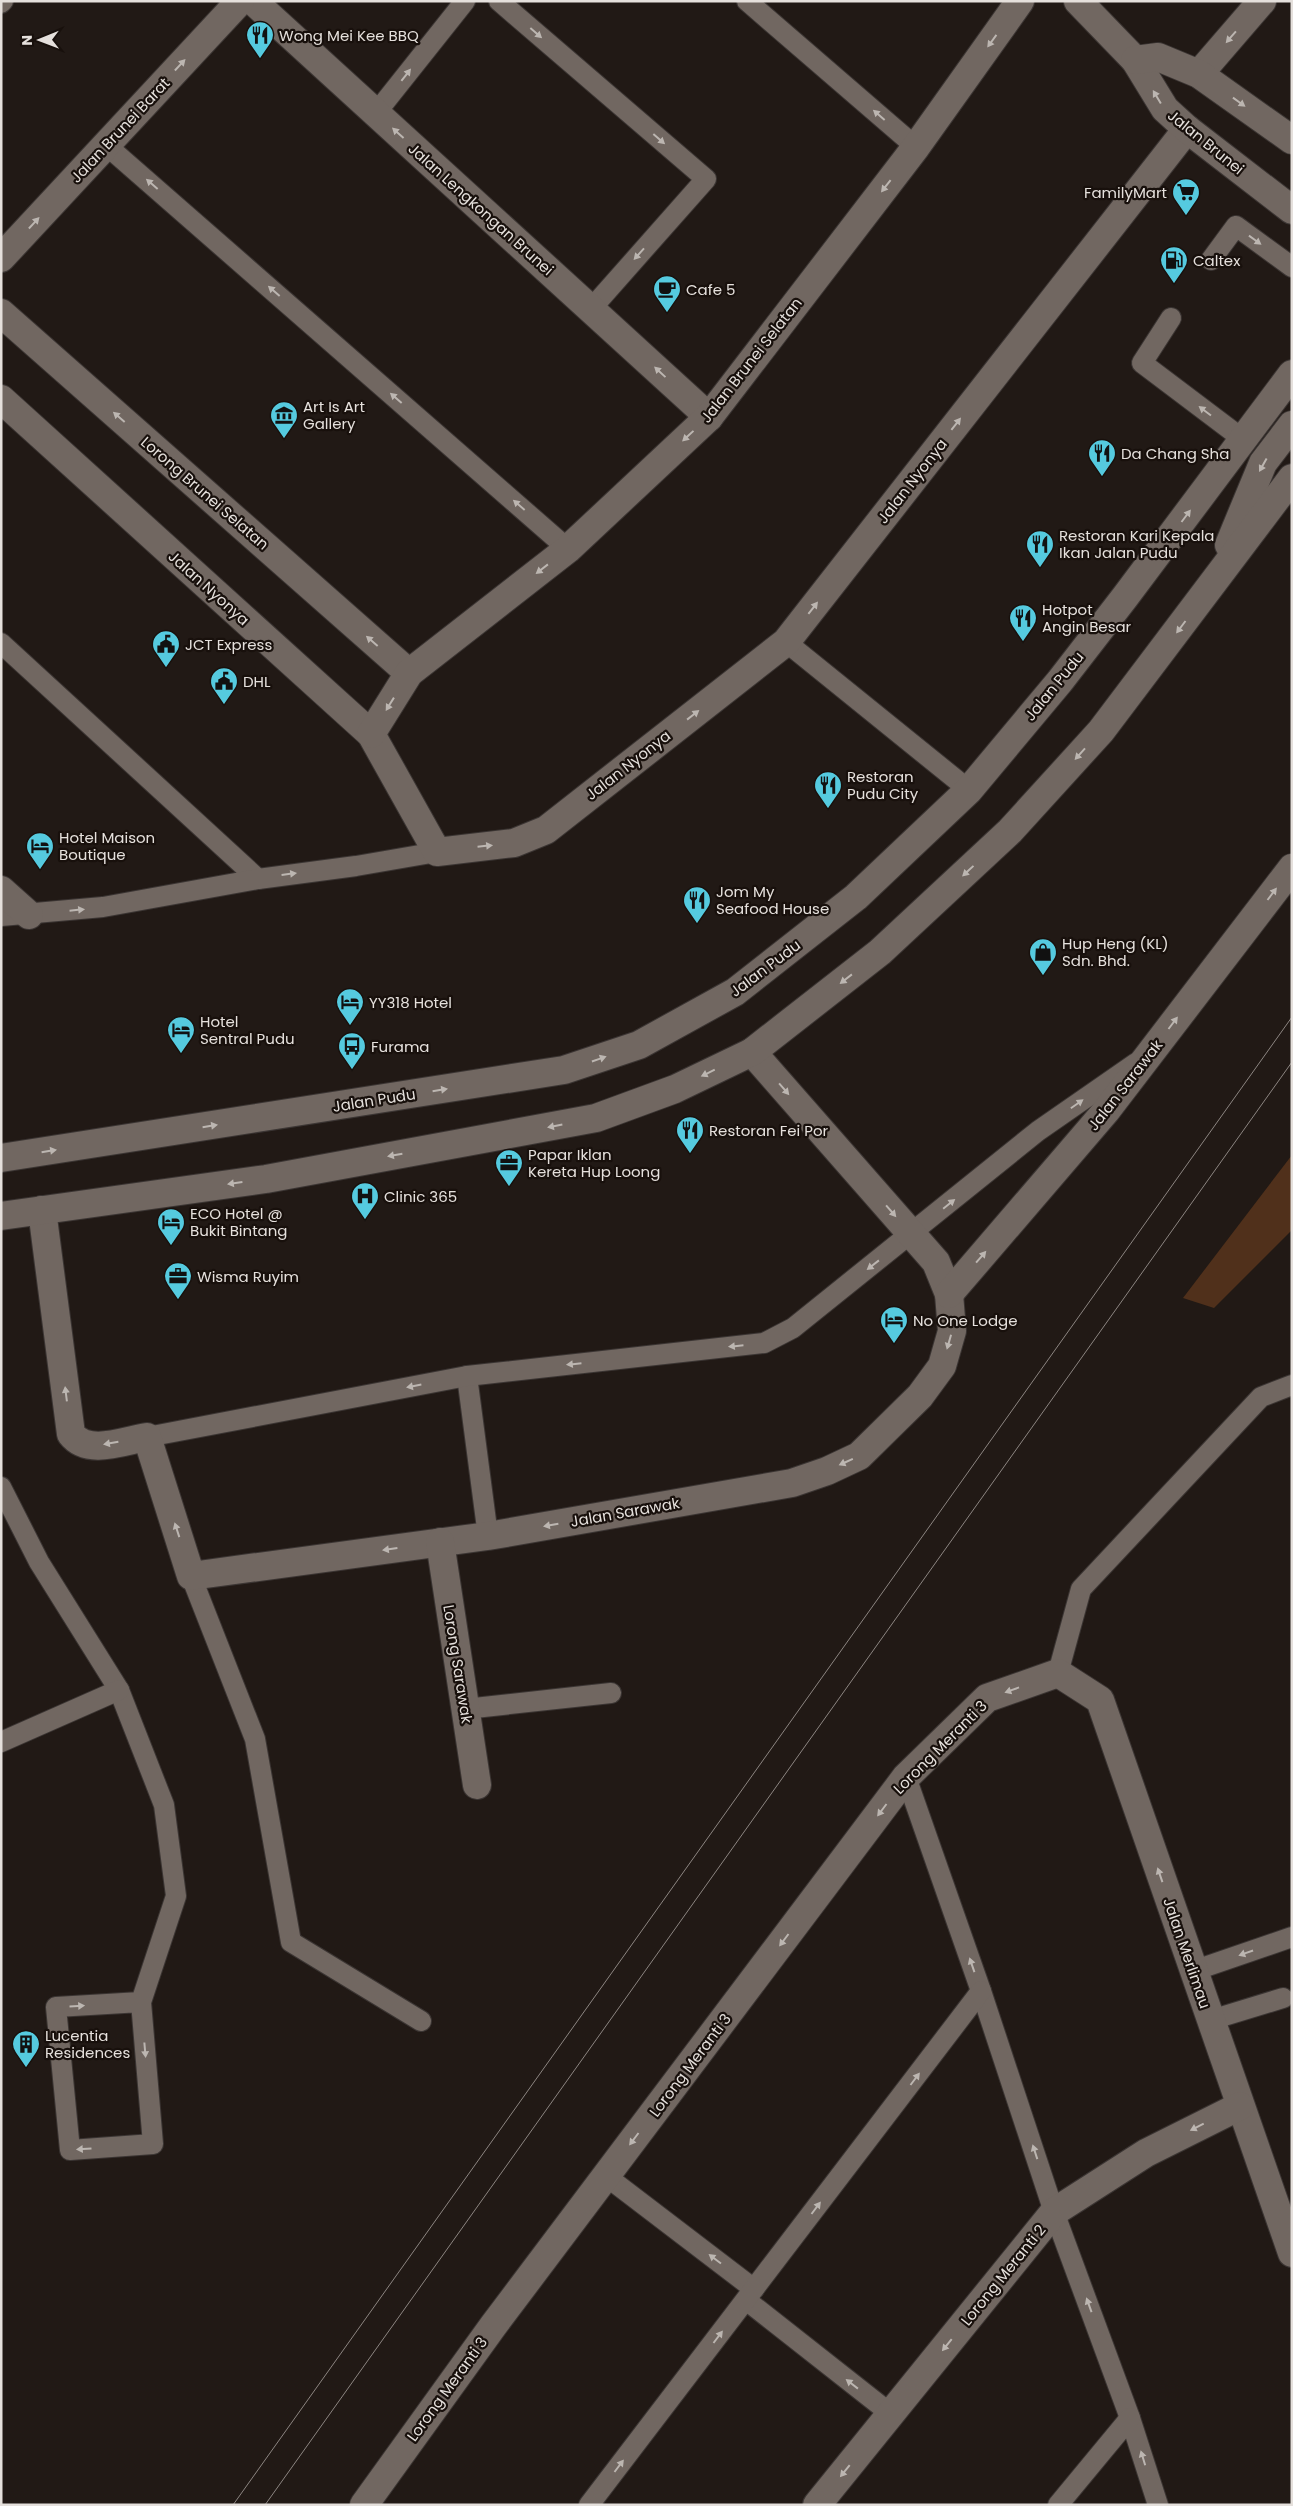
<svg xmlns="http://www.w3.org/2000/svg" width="1293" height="2506" font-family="Poppins,sans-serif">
<rect width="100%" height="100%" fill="#211915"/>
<path fill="#50301b" d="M 1292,1155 L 1292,1230 L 1214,1308 L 1183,1298 Z"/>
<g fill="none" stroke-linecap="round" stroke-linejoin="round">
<g stroke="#3b3533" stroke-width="22">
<g id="service">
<path d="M 499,1 L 706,179 L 591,309"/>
<path d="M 747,1 L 916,147"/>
<path d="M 1,3 L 3,1"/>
<path d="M 376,113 L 465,1"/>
<path d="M 106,145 L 568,549"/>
<path d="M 1211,260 L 1236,226 L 1292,267"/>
<path d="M 1171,318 L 1142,363 L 1244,440"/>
<path d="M 786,642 L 969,790"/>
<path d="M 1,643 L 258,879"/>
<path d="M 1,916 L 103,907 L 258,879 L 356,866 L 437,852"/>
<path d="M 467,1376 L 488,1536"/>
<path d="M 147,1437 L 467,1376 L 764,1343 L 793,1328 L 1038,1131 L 1136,1063"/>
<path d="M 1,1487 L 39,1562 L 119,1690 L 164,1805 L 176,1896 L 141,2002 L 153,2144 L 70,2150 L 56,2007 L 141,2002"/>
<path d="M 191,1576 L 255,1739 L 291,1942 L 421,2021"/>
<path d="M 1058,1673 L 1081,1589 L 1261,1397 L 1292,1385"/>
<path d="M 465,1709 L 611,1693"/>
<path d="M 1,1742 L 119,1690"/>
<path d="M 906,1777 L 981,1991 L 1054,2212 L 1130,2418 L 1158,2505"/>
<path d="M 1193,1971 L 1292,1937"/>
<path d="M 1211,2020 L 1283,1998"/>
<path d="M 606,2176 L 754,2289"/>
<path d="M 746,2300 L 891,2414"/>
<path d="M 589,2505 L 981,1991"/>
<path d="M 1058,2505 L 1130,2418"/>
</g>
</g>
<g stroke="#3b3533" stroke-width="30">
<g id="minor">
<path d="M 253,1 L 709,417"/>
<path d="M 1199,74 L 1262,1"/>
<path d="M 1,258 L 240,1"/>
<path d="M 1,313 L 409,673"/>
<path d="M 1,399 L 371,734 L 437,852 L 514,843 L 546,830 L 786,642 L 1187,129"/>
<path d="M 371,734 L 409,673 L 568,549 L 709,417 L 916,147 L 1020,1"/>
<path d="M 1,890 L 29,915"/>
<path d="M 42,1210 L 71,1434 C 88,1456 123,1441 147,1437 L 191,1576 L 488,1536 L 792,1483 L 827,1471 L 859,1456 L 920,1396 L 942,1366 L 952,1331 L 949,1294 L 936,1262 L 752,1052"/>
<path d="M 949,1294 L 1106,1111 L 1292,868"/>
<path d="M 440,1542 L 477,1785"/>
<path d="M 364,2505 L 493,2326 L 906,1777 L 987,1698 L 1058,1673 L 1100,1700 L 1292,2253"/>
<path d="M 817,2505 L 1054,2212 L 1146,2153 L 1240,2106"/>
</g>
</g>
<g stroke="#3b3533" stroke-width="30">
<g id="tertiary">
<path d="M 1078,1 L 1135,60 L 1165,109 L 1187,129 L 1292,210"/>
<path d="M 1135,60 L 1158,57 L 1199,74 L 1292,140"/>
</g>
</g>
<g stroke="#3b3533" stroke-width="30">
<g id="secondary">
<path d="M 1229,545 L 1263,463 L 1292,425"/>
<path d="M 1,1158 L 564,1070 L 639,1045 L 735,992 L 856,897 L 969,790 L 1060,681 L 1125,597 L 1292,374"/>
<path d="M 1,1216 L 266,1179 L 596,1118 L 675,1089 L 752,1052 L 880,952 L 1010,831 L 1101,731 L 1292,478"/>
</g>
</g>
<use href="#service" stroke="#716761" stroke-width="20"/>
<use href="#minor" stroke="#716761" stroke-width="28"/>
<use href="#tertiary" stroke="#716761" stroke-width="28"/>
<use href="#secondary" stroke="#716761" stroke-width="28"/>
<g stroke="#8c8581" stroke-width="1">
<path d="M 233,2505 L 1292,1017"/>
<path d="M 265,2505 L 1292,1062"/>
</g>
</g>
<defs><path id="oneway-solid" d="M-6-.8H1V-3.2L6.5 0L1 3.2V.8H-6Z" transform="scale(1.25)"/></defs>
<g fill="#bcb6b1">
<use href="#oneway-solid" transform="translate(536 33) rotate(41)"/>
<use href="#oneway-solid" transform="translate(1231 37) rotate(131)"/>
<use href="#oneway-solid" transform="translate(992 41) rotate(126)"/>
<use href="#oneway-solid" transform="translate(180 65) rotate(-47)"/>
<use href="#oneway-solid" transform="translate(406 75) rotate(-52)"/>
<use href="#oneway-solid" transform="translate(1157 97) rotate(-121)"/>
<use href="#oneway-solid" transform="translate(1239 102) rotate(36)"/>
<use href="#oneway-solid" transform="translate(879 115) rotate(-139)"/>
<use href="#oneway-solid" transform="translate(398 133) rotate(-138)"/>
<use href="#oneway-solid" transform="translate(659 139) rotate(41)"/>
<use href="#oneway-solid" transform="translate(152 184) rotate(-139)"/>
<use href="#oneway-solid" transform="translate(886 186) rotate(128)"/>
<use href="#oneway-solid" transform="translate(34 223) rotate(-47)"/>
<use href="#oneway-solid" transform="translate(1255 240) rotate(36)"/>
<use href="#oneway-solid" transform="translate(639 254) rotate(132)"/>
<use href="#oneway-solid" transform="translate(274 291) rotate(-139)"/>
<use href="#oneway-solid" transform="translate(660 372) rotate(-137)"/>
<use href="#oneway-solid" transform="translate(396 398) rotate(-139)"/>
<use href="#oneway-solid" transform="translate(1205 411) rotate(-143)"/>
<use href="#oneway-solid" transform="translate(119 417) rotate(-139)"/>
<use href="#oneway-solid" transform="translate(956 424) rotate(-52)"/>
<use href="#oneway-solid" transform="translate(688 436) rotate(137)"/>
<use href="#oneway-solid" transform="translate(1263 465) rotate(119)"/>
<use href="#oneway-solid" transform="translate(519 505) rotate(-139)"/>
<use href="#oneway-solid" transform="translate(1186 516) rotate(-53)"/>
<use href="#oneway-solid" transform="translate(542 569) rotate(142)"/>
<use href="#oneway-solid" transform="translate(813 608) rotate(-52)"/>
<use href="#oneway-solid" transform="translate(1181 627) rotate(127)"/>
<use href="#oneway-solid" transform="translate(372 641) rotate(-139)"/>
<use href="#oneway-solid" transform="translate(390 704) rotate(122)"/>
<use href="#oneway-solid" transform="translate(693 715) rotate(-38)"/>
<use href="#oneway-solid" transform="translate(1080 754) rotate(132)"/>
<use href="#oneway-solid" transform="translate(485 846) rotate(-6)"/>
<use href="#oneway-solid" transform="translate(968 871) rotate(137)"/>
<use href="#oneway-solid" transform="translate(289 874) rotate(-7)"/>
<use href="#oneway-solid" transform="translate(1272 894) rotate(-53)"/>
<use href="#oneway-solid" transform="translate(77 910) rotate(-6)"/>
<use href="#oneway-solid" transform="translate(846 979) rotate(142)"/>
<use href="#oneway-solid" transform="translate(1173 1023) rotate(-53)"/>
<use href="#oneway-solid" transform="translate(599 1059) rotate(-19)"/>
<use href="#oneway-solid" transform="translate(708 1073) rotate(154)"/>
<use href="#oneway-solid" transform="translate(784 1089) rotate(49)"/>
<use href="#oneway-solid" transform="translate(440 1090) rotate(-9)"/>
<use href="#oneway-solid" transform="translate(1077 1104) rotate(-35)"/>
<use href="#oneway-solid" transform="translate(210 1126) rotate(-9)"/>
<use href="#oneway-solid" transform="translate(555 1126) rotate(169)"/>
<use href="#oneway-solid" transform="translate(49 1151) rotate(-9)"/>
<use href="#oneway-solid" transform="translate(395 1155) rotate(170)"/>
<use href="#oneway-solid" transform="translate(235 1183) rotate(172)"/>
<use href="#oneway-solid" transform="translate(949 1204) rotate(-39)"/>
<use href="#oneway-solid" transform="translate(891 1211) rotate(49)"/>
<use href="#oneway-solid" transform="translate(981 1257) rotate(-49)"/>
<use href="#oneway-solid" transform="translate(873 1265) rotate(142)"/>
<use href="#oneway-solid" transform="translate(949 1342) rotate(106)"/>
<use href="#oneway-solid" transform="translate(736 1346) rotate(174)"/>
<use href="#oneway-solid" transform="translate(574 1364) rotate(174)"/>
<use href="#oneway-solid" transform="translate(414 1386) rotate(169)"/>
<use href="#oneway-solid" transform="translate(66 1394) rotate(-97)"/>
<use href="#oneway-solid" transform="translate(111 1443) rotate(170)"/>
<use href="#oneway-solid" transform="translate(846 1462) rotate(156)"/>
<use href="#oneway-solid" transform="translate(551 1525) rotate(170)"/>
<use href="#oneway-solid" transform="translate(177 1530) rotate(-108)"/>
<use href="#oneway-solid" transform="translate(390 1549) rotate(172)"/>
<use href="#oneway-solid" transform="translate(1012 1690) rotate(160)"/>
<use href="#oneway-solid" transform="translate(882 1810) rotate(127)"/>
<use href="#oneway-solid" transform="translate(1160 1875) rotate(-109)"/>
<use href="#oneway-solid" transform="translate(784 1940) rotate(127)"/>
<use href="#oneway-solid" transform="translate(1246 1953) rotate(161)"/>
<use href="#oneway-solid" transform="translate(972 1965) rotate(-109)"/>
<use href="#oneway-solid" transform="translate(77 2006) rotate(-3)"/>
<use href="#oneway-solid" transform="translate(145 2050) rotate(85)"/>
<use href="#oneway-solid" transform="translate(915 2079) rotate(-53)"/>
<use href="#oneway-solid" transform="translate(1197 2127) rotate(153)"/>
<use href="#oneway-solid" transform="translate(634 2139) rotate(127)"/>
<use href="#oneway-solid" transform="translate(84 2149) rotate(176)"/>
<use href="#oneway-solid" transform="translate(1035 2152) rotate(-108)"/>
<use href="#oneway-solid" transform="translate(816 2208) rotate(-53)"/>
<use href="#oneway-solid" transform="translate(715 2259) rotate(-143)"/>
<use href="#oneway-solid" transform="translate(1089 2305) rotate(-110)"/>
<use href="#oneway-solid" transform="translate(718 2337) rotate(-53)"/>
<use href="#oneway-solid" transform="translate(947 2345) rotate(129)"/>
<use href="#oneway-solid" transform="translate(852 2384) rotate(-142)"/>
<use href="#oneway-solid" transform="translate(1143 2458) rotate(-107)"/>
<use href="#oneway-solid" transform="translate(619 2466) rotate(-53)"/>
<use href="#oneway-solid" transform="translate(845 2471) rotate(129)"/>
</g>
<defs>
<g id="restaurant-pin" transform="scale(1.4375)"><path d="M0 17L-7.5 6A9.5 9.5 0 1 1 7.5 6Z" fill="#55cadf" stroke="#18100c"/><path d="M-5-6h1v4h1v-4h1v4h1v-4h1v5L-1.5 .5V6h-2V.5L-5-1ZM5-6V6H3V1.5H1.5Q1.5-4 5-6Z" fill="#111"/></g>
<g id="supermarket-pin" transform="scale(1.4375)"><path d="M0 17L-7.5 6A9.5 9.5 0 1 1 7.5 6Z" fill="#55cadf" stroke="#18100c"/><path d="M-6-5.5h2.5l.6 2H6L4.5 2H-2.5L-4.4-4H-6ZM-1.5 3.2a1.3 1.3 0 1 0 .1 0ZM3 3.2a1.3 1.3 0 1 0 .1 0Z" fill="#111"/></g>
<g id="fuel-pin" transform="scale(1.4375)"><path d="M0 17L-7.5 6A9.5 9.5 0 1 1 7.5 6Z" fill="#55cadf" stroke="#18100c"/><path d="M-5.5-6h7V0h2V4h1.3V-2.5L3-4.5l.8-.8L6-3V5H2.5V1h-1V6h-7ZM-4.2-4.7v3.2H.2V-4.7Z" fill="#111"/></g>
<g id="cafe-pin" transform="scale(1.4375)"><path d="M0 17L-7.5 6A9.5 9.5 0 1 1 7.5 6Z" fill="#55cadf" stroke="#18100c"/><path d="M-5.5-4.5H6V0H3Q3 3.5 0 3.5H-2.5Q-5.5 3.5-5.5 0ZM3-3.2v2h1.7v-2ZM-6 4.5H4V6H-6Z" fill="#111"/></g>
<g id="museum-pin" transform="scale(1.4375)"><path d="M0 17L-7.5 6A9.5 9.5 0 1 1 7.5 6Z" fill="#55cadf" stroke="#18100c"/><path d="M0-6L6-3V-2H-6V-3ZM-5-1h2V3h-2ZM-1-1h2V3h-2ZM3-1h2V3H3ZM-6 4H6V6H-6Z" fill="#111"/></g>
<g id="civic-pin" transform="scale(1.4375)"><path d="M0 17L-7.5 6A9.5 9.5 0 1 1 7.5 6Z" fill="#55cadf" stroke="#18100c"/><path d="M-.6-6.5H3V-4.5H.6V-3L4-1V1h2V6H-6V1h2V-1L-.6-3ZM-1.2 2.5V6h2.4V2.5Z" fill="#111"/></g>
<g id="hotel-pin" transform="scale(1.4375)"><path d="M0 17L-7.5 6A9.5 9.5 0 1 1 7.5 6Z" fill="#55cadf" stroke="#18100c"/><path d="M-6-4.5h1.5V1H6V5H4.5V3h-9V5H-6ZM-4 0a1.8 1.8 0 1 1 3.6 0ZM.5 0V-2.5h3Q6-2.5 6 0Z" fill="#111"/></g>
<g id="shop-pin" transform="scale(1.4375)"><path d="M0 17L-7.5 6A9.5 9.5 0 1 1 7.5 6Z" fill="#55cadf" stroke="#18100c"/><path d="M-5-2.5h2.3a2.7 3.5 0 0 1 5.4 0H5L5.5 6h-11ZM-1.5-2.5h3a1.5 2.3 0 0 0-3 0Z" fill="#111"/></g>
<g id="bus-pin" transform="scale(1.4375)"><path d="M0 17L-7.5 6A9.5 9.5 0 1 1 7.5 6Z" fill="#55cadf" stroke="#18100c"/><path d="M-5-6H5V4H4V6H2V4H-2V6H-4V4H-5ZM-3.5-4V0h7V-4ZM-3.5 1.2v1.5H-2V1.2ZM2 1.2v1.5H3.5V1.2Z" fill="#111"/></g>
<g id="office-pin" transform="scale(1.4375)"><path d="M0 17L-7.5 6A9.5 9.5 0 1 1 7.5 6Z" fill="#55cadf" stroke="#18100c"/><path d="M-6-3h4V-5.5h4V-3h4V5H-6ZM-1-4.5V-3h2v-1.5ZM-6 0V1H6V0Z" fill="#111"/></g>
<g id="hospital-pin" transform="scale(1.4375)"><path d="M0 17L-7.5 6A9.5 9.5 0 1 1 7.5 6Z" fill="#55cadf" stroke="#18100c"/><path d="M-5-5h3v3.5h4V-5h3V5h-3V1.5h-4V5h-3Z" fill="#111"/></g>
<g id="building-pin" transform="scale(1.4375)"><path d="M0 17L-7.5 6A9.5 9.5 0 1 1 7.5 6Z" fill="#55cadf" stroke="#18100c"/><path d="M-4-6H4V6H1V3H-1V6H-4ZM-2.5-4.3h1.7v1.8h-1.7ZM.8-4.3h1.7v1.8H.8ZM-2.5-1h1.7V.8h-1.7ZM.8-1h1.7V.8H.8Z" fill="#111"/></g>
</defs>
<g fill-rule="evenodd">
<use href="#restaurant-pin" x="260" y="35"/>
<use href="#supermarket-pin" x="1186" y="192"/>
<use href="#fuel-pin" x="1174" y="260"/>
<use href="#cafe-pin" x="667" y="289"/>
<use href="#museum-pin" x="284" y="415"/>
<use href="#restaurant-pin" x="1102" y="453"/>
<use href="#restaurant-pin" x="1040" y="544"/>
<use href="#restaurant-pin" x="1023" y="618"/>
<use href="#civic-pin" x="166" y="644"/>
<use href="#civic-pin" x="224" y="681"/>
<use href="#restaurant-pin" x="828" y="785"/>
<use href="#hotel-pin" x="40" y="846"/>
<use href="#restaurant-pin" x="697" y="900"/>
<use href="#shop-pin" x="1043" y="952"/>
<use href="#hotel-pin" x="350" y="1002"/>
<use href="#hotel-pin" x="181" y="1030"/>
<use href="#bus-pin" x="352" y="1046"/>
<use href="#restaurant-pin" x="690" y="1130"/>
<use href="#office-pin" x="509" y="1163"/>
<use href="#hospital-pin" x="365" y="1196"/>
<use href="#hotel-pin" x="171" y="1222"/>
<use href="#office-pin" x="178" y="1276"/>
<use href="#hotel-pin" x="894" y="1320"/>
<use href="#building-pin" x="26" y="2044"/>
</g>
<g text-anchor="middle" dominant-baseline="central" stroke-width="4.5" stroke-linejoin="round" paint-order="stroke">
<g font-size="15" fill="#e5e0dc" stroke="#18100c" text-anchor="start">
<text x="279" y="35">Wong Mei Kee BBQ</text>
<text x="1167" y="192" text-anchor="end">FamilyMart</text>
<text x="1193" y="260">Caltex</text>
<text x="686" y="289">Cafe 5</text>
<text x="303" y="406">Art Is Art<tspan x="303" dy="17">Gallery</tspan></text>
<text x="1121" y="453">Da Chang Sha</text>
<text x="1059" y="535">Restoran Kari Kepala<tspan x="1059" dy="17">Ikan Jalan Pudu</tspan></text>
<text x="1042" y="609">Hotpot<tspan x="1042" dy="17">Angin Besar</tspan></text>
<text x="185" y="644">JCT Express</text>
<text x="243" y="681">DHL</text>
<text x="847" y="776">Restoran<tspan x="847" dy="17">Pudu City</tspan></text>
<text x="59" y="837">Hotel Maison<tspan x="59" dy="17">Boutique</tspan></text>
<text x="716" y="891">Jom My<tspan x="716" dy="17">Seafood House</tspan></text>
<text x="1062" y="943">Hup Heng (KL)<tspan x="1062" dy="17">Sdn. Bhd.</tspan></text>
<text x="369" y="1002">YY318 Hotel</text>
<text x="200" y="1021">Hotel<tspan x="200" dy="17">Sentral Pudu</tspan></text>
<text x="371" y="1046">Furama</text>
<text x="709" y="1130">Restoran Fei Por</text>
<text x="528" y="1154">Papar Iklan<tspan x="528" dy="17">Kereta Hup Loong</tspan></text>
<text x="384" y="1196">Clinic 365</text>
<text x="190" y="1213">ECO Hotel @<tspan x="190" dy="17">Bukit Bintang</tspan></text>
<text x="197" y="1276">Wisma Ruyim</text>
<text x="913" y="1320">No One Lodge</text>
<text x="45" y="2035">Lucentia<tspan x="45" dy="17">Residences</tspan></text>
</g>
<g font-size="15" fill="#e5e0dc" stroke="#18100c">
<text transform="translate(120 130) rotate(-47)">Jalan Brunei Barat</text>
<text transform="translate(1206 142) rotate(39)">Jalan Brunei</text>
<text transform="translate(481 209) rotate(42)">Jalan Lengkongan Brunei</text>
<text transform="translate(751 360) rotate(-52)">Jalan Brunei Selatan</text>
<text transform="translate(912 481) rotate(-52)">Jalan Nyonya</text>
<text transform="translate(205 493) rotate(41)">Lorong Brunei Selatan</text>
<text transform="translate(209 588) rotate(42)">Jalan Nyonya</text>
<text transform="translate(1054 686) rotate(-51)">Jalan Pudu</text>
<text transform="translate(628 765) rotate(-38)">Jalan Nyonya</text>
<text transform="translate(765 968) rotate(-37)">Jalan Pudu</text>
<text transform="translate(1125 1085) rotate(-52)">Jalan Sarawak</text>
<text transform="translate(374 1100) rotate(-9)">Jalan Pudu</text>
<text transform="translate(625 1512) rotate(-10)">Jalan Sarawak</text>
<text transform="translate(458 1664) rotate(81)">Lorong Sarawak</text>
<text transform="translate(940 1747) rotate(-45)">Lorong Meranti 3</text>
<text transform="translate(1187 1953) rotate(71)">Jalan Merlimau</text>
<text transform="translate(690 2065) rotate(-53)">Lorong Meranti 3</text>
<text transform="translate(1003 2275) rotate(-51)">Lorong Meranti 2</text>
<text transform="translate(447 2389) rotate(-54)">Lorong Meranti 3</text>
</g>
</g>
<rect width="1293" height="2506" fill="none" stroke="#e5e0dc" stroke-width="5"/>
<g transform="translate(40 40) rotate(269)" stroke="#18100c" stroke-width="4" paint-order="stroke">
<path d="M0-4L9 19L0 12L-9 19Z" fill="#e5e0dc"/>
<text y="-8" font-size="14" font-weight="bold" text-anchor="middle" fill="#e5e0dc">N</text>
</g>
</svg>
